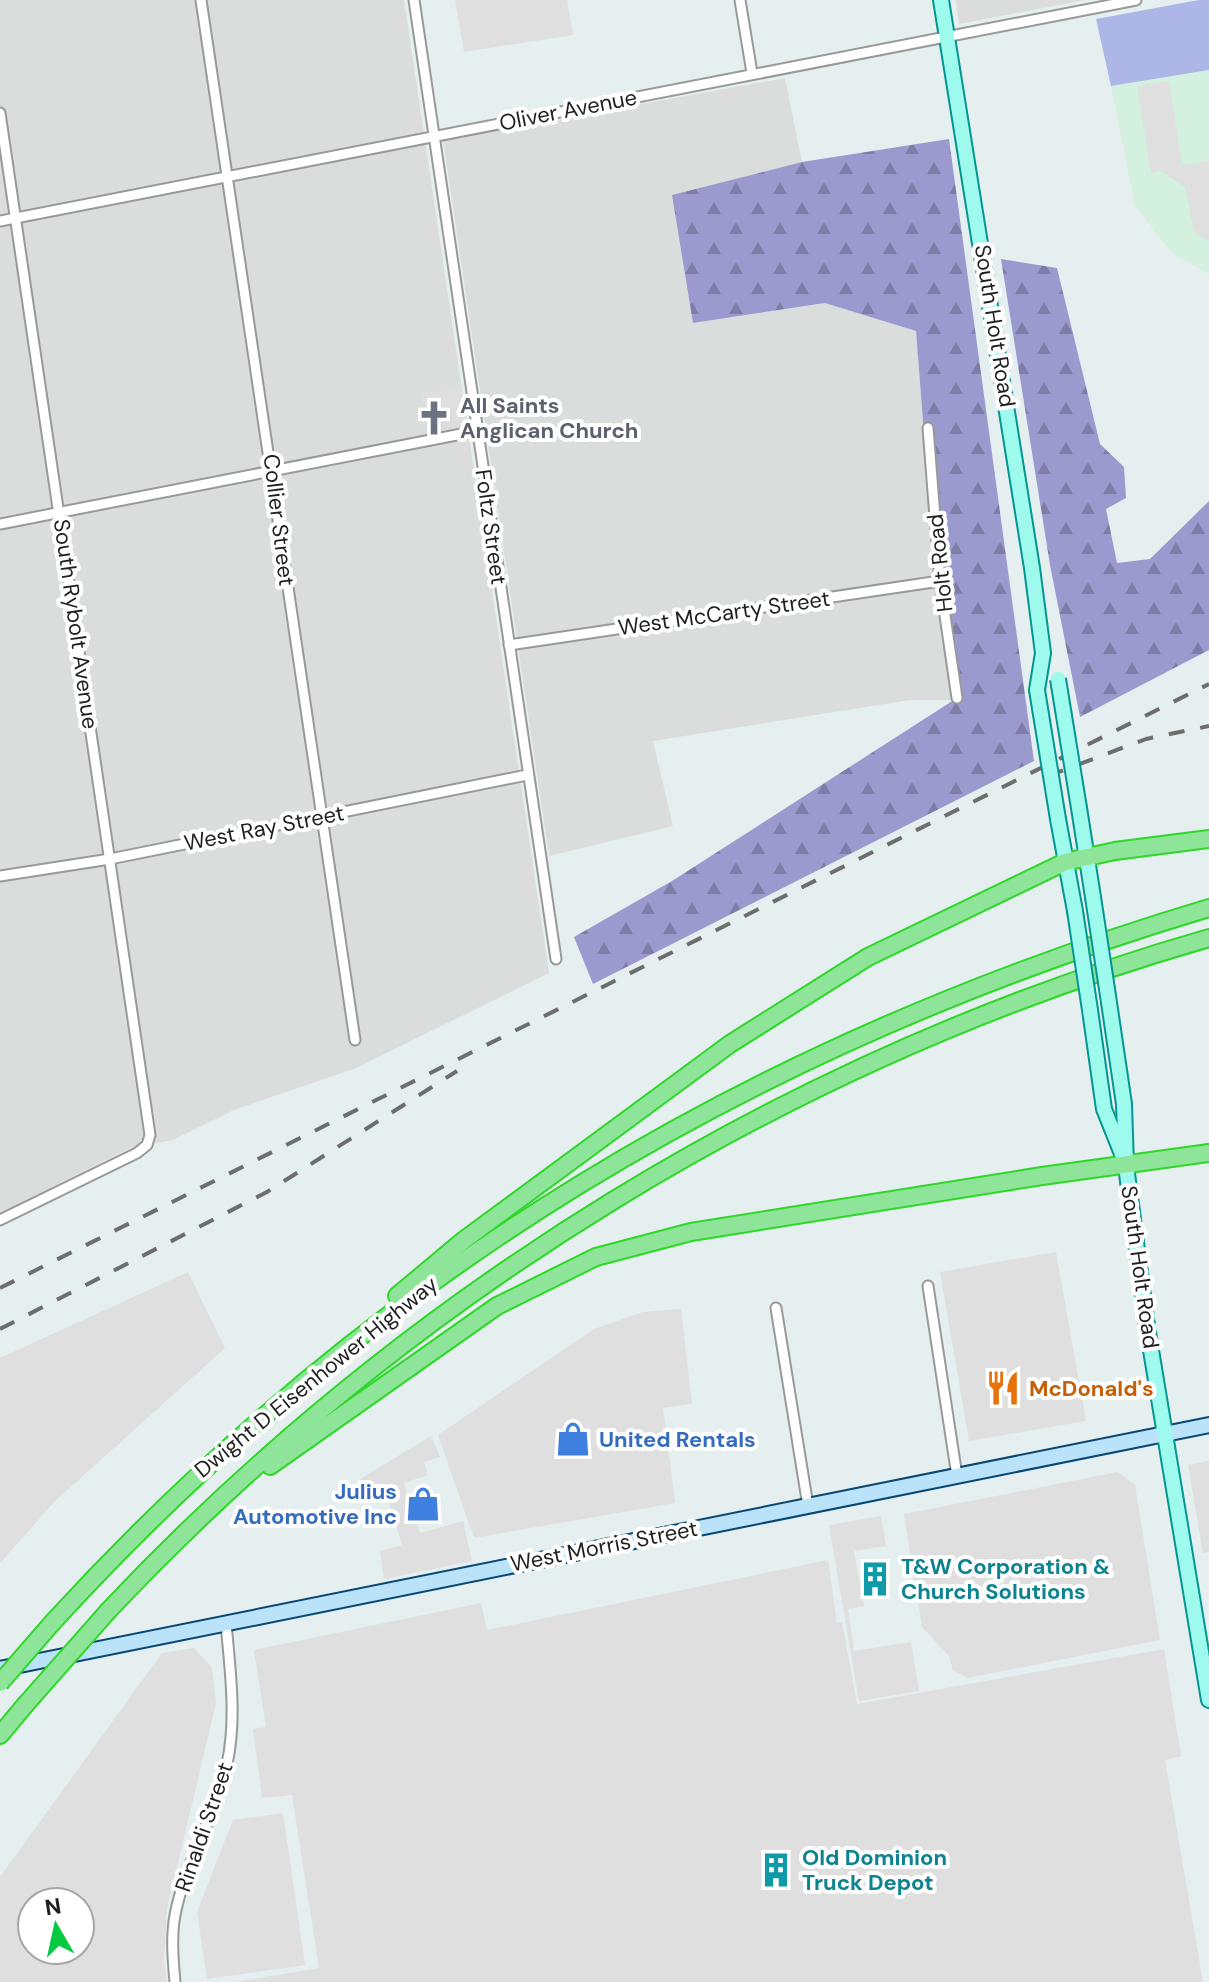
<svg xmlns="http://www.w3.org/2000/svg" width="1209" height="1982" font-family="'DM Sans',sans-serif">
<defs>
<pattern id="forest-firs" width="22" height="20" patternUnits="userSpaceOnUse" patternTransform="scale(2)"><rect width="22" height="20" fill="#9b9ace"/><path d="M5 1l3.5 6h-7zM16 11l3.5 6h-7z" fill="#7e7da7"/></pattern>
</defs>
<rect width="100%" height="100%" fill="#e5efef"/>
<g fill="#dbdddc">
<path d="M 0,0 L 404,0 L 549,973 L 356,1068 L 234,1110 L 173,1140 L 130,1148 L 0,1213 Z"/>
<path d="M 956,0 L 1085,0 L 959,24 Z"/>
<path d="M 785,78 L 802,162 L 673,196 L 694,323 L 826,303 L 916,331 L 935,576 L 954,700 L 910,700 L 653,741 L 673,826 L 549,856 L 443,140 Z"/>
</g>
<path fill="#d4f0de" d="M 1209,70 L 1209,274 L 1173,254 L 1135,206 L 1111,86 Z"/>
<path fill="#acb7e8" d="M 1199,0 L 1209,0 L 1209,70 L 1111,86 L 1096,19 Z"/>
<g fill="url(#forest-firs)">
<path d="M 949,139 L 1034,761 L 593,984 L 574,937 L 672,881 L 957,698 L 935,576 L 916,331 L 825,303 L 693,323 L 672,195 L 802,162 Z"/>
<path d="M 1001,259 L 1057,268 L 1100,444 L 1124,467 L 1126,498 L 1106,509 L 1117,563 L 1150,559 L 1209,501 L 1209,650 L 1080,717 L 1050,565 Z"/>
</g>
<g fill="#dfdfdf" fill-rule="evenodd">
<path d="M 455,0 L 567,0 L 573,35 L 464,52 Z"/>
<path d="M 1169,81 L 1182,165 L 1209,161 L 1209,242 L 1194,232 L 1185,187 L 1161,171 L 1151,173 L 1137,86 Z"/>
<path d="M 461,387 L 467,420 L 453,422 L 451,409 L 425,414 L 421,394 Z"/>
<path d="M 1056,1252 L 1086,1421 L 969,1441 L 940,1272 Z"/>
<path d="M 188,1272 L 225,1348 L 55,1501 L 0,1563 L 0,1358 Z"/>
<path d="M 681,1309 L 692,1404 L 663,1408 L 675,1503 L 474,1538 L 438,1435 L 594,1329 L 643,1312 Z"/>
<path d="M 431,1436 L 440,1457 L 424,1462 L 428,1475 L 404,1483 L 420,1533 L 463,1521 L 472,1561 L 384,1579 L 380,1551 L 402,1545 L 386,1493 L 366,1498 L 360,1479 Z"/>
<path d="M 1209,1461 L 1209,1552 L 1203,1553 L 1188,1465 Z"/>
<path d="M 1118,1472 L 1135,1485 L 1160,1640 L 968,1678 L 953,1670 L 949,1656 L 922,1627 L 904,1514 Z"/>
<path d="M 881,1516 L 886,1546 L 854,1551 L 864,1606 L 848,1609 L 854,1651 L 911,1642 L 919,1691 L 859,1701 L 829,1525 Z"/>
<path d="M 828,1560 L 837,1623 L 842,1622 L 857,1704 L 1164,1649 L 1181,1756 L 1165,1760 L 1203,1982 L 235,1982 L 319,1968 L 292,1795 L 262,1798 L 253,1729 L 266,1727 L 254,1650 L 481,1603 L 487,1630 Z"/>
<path d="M 194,1648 L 212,1668 L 216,1703 L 167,1909 L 164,1960 L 167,1982 L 0,1982 L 0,1877 L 162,1653 ZM 32,1902 L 80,1902 L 80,1950 L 32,1950 Z"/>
<path d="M 283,1813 L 305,1965 L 207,1979 L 197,1912 L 233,1820 Z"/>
</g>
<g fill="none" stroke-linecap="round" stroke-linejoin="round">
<g stroke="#999" stroke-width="13">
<g id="minor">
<path d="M 201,0 L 355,1040"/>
<path d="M 414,0 L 556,959"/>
<path d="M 740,0 L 752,73"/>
<path d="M 0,113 L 150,1135 L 147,1145 L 137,1153 L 0,1220"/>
<path d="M 0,221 L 1136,0"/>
<path d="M 928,428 L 940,581 L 957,698"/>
<path d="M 0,524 L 477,431"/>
<path d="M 509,645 L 940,581"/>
<path d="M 0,876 L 110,859 L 527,775"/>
<path d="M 928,1286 L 957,1476"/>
<path d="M 776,1308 L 808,1506"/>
<path d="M 175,1982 C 173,1960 171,1936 175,1915 C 185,1862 216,1816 227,1764 C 237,1718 230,1670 226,1623"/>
</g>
</g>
<g stroke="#074774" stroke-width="18">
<path id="secondary" d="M 0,1669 L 1209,1425"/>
</g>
<g stroke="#039692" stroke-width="18">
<g id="primary">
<path d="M 941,0 L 1032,568 L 1043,653 L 1037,690"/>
<path d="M 1079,808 L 1093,897"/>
<path d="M 1058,819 L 1075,911"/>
<path d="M 1107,989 L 1124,1104 L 1126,1166 L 1147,1326 L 1209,1700"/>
<path d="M 1090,1010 L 1104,1109 L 1122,1154"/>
</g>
</g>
<g stroke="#2ed728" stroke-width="20">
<g id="motorway">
<path d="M 397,1296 L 464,1240 L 730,1044 L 868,957 L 1065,862 L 1115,851 L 1209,839"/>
<path d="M 270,1466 L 497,1306 L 596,1257 L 691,1232 L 1042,1176 L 1209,1153"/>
<path d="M 109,1610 C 408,1293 790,1058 1209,938"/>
<path d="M 53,1622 C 375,1270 753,1044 1209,908"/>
<path d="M 0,1735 L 26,1704"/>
</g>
</g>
<use href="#minor" stroke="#fff" stroke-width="9"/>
<use href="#secondary" stroke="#bae2f8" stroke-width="14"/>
<use href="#primary" stroke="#9ffaee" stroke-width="14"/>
<use href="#motorway" stroke="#8ee599" stroke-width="16"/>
<g stroke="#6d6d6d" stroke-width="4" stroke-dasharray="16 16" stroke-linecap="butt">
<path d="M 1048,776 L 1146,739 L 1209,726"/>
<path d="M 0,1288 L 1209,684"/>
<path d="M 0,1329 L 267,1192 L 457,1071"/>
</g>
<g stroke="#039692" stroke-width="18" stroke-linecap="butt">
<g id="primary-bridge">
<path d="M 1058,679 L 1079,808"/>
<path d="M 1037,690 L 1058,819"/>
<path d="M 1093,897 L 1107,989"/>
<path d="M 1075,911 L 1090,1010"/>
</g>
</g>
<g stroke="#2ed728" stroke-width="20" stroke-linecap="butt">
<g id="motorway-bridge">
<path d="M 0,1683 L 53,1622"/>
<path d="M 26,1704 L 109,1610"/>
</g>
</g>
<use href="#primary-bridge" stroke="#9ffaee" stroke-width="14"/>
<use href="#motorway-bridge" stroke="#8ee599" stroke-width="16"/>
</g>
<defs>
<g id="church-bare" transform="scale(2.76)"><path d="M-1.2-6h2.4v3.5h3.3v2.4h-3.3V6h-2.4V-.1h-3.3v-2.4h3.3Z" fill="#6b7280" stroke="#fff" stroke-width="2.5" paint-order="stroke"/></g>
<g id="restaurant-bare" transform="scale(2.76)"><path d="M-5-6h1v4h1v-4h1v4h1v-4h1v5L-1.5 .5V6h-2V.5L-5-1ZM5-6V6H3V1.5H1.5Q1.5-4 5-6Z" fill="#e8710a" stroke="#fff" stroke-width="2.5" paint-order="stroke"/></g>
<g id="shop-bare" transform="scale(2.76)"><path d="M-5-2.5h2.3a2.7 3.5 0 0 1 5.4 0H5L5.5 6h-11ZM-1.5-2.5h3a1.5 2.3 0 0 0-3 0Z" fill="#3f7fe0" stroke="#fff" stroke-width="2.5" paint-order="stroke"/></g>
<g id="building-bare" transform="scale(2.76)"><path d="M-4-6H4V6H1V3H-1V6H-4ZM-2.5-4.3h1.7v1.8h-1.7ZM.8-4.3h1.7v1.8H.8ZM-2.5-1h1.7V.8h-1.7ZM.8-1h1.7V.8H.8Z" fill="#0f9aa8" stroke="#fff" stroke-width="2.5" paint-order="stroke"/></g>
</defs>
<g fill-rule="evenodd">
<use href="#church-bare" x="434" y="418"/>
<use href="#restaurant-bare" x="1003" y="1388"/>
<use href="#shop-bare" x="573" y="1439"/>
<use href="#shop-bare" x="423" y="1504"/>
<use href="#building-bare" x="875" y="1579"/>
<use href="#building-bare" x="776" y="1870"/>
</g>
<g text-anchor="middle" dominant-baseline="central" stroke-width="8" stroke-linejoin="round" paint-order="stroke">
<g font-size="22" fill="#1f1f1f" stroke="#fff">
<text transform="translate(568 110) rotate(-11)">Oliver Avenue</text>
<text transform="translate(995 326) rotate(81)">South Holt Road</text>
<text transform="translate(279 520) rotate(83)">Collier Street</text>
<text transform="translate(491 527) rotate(82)">Foltz Street</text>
<text transform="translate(940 563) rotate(-96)">Holt Road</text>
<text transform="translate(724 613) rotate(-8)">West McCarty Street</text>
<text transform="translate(76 624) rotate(82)">South Rybolt Avenue</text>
<text transform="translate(264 828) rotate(-11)">West Ray Street</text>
<text transform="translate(1140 1267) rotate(82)">South Holt Road</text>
<text transform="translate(316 1377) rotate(-39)">Dwight D Eisenhower Highway</text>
<text transform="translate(604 1546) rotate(-11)">West Morris Street</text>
<text transform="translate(204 1827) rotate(-71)">Rinaldi Street</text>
</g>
<g font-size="22" font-weight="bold" fill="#5b616d" stroke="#fff" text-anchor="start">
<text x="460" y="405">All Saints<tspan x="460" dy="25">Anglican Church</tspan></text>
</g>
<g font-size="22" font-weight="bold" fill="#c56008" stroke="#fff" text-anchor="start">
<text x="1029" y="1388">McDonald's</text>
</g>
<g font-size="22" font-weight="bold" fill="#366cbe" stroke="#fff" text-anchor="start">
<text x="599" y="1439">United Rentals</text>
<text x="397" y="1491" text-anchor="end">Julius<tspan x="397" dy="25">Automotive Inc</tspan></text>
</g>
<g font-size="22" font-weight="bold" fill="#0d838f" stroke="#fff" text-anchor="start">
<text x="901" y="1566">T&amp;W Corporation &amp;<tspan x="901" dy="25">Church Solutions</tspan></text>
<text x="802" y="1857">Old Dominion<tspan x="802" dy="25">Truck Depot</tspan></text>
</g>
</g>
<g transform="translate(56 1926) rotate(351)"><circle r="38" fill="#ffffff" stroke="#a5a5a5" stroke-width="2"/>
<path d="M0-6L14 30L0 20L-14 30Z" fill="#04c941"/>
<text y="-12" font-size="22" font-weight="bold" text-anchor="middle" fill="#1f1f1f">N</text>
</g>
</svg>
